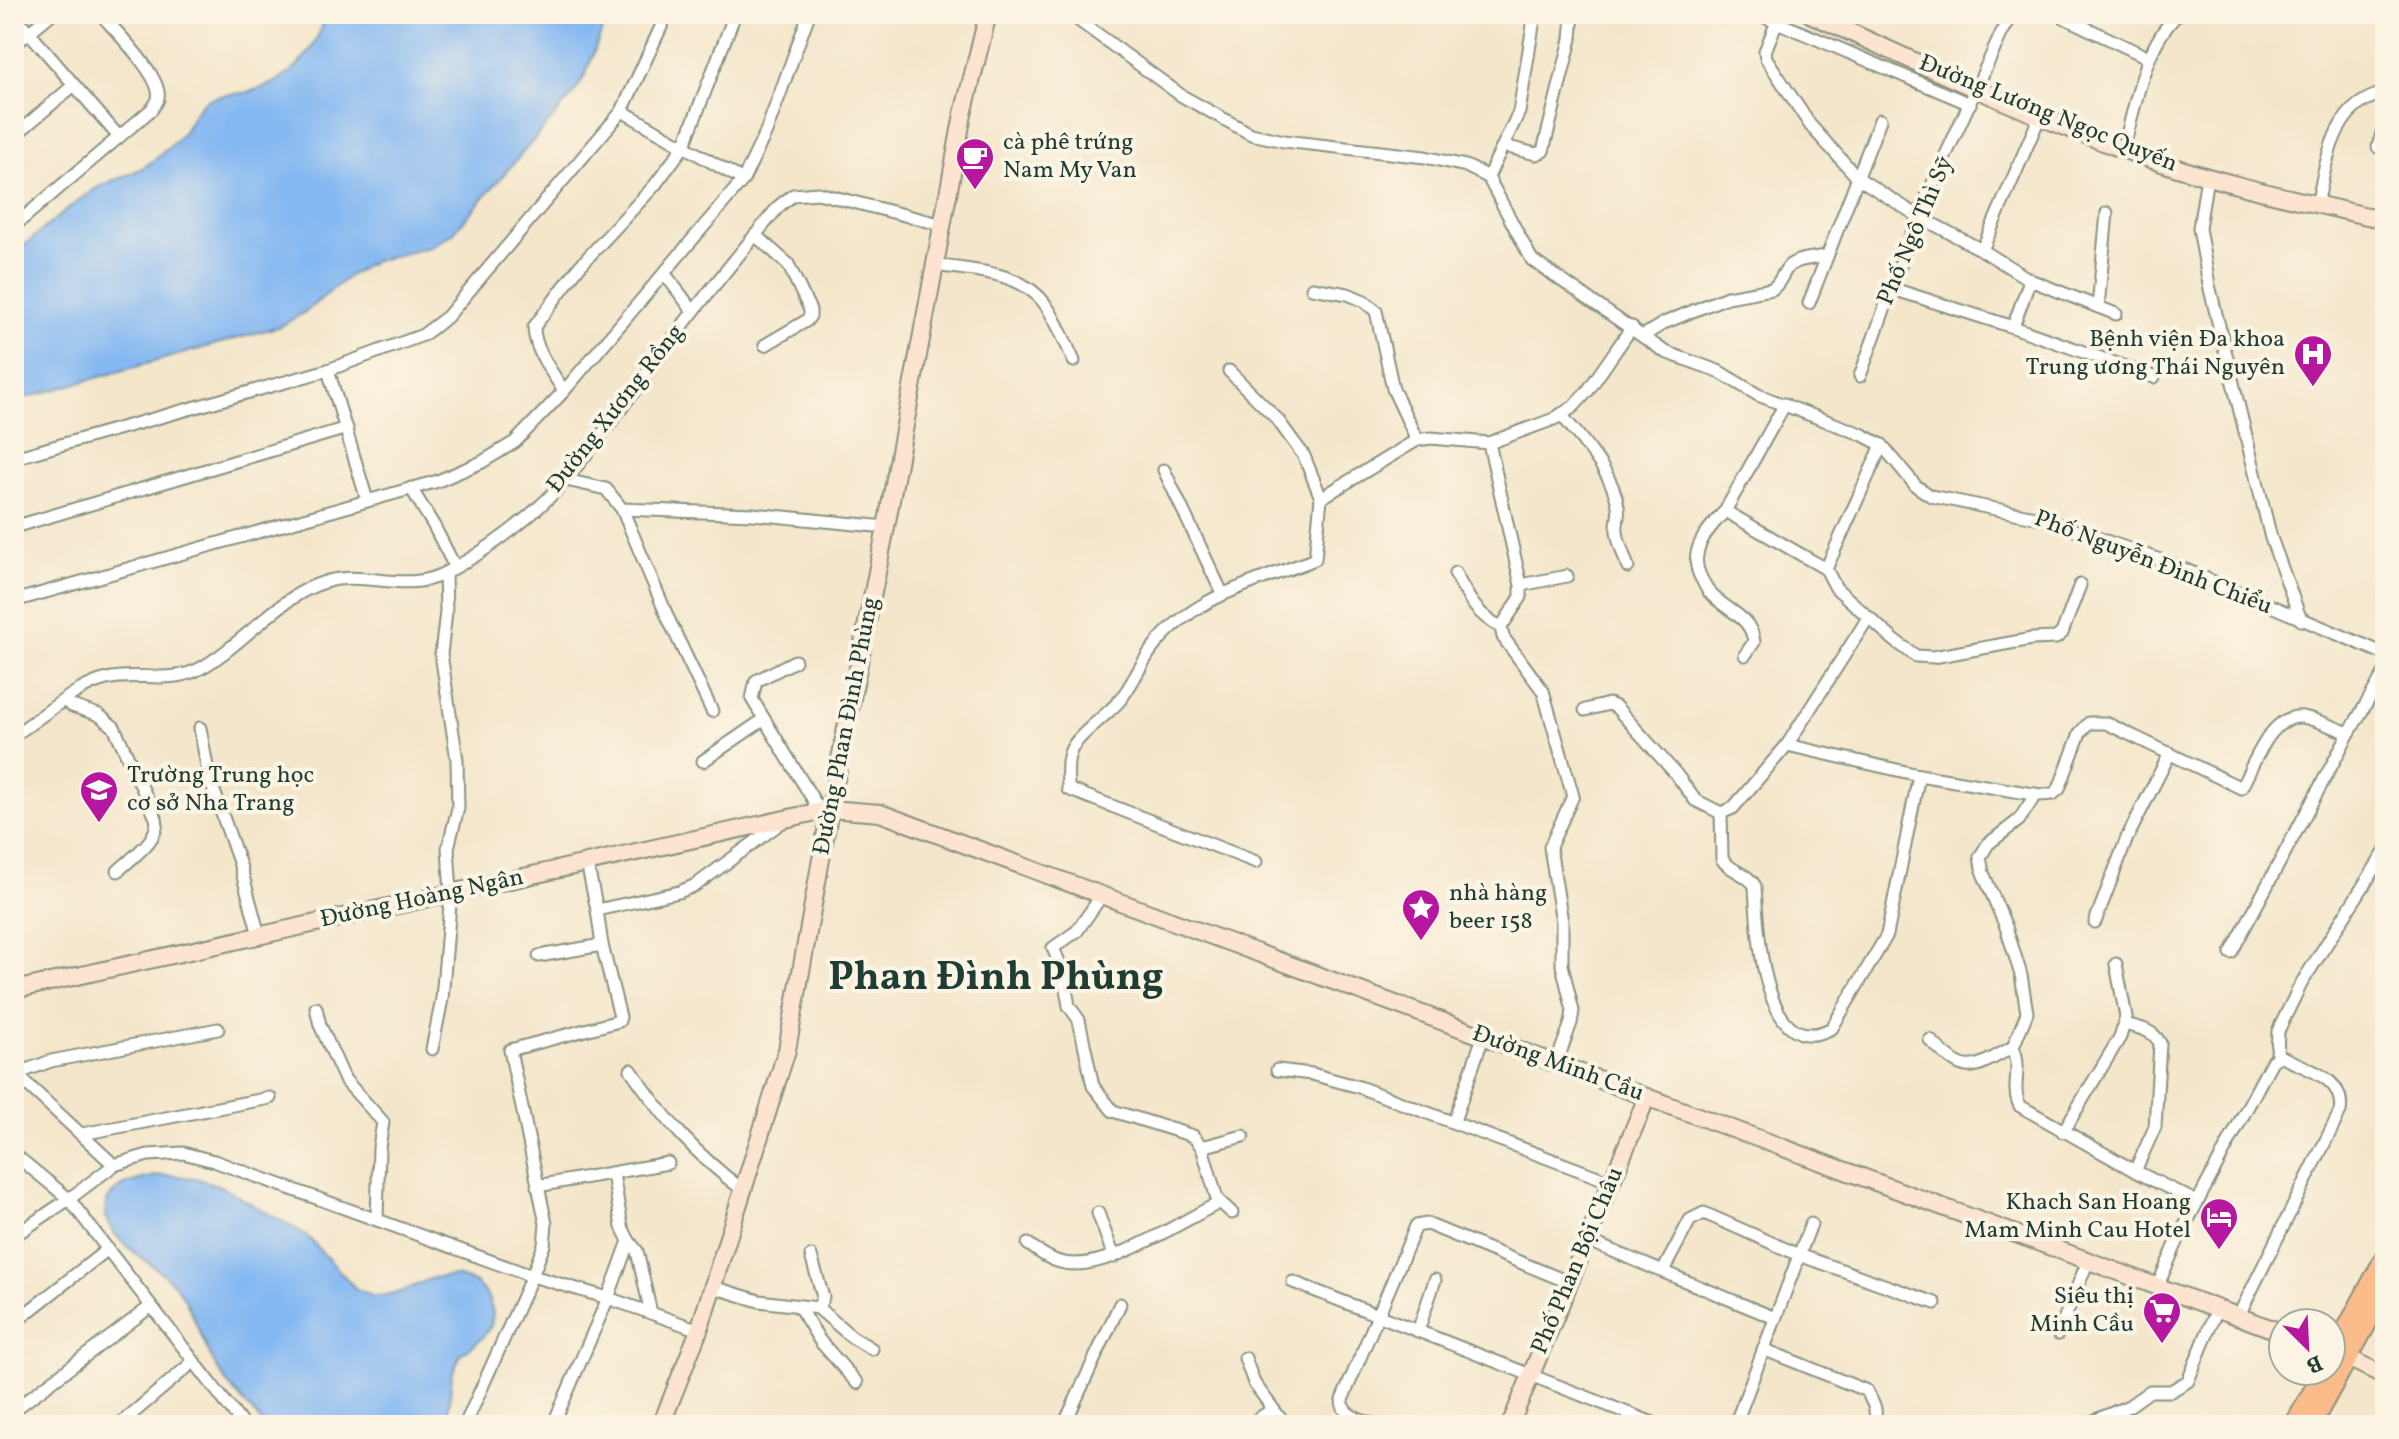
<svg xmlns="http://www.w3.org/2000/svg" width="2399" height="1439" font-family="Vollkorn,serif">
<rect width="100%" height="100%" fill="#fcf5e5"/>
<filter id="ink" filterUnits="userSpaceOnUse"><feTurbulence type="fractalNoise" baseFrequency=".0125" numOctaves="2"/><feDisplacementMap in="SourceGraphic" scale="16" xChannelSelector="R" yChannelSelector="G"/><feConvolveMatrix kernelMatrix="1 2 1 2 8 2 1 2 1" color-interpolation-filters="sRGB"/></filter>
<filter id="wash" filterUnits="userSpaceOnUse"><feTurbulence type="fractalNoise" baseFrequency=".006" numOctaves="4" result="noise"/><feDisplacementMap in="SourceGraphic" scale="32" xChannelSelector="R" yChannelSelector="G"/><feGaussianBlur stdDeviation="1.8" result="paint"/><feColorMatrix in="noise" values="0 0 0 0 0 0 0 0 0 0 0 0 0 0 0 0 0 1.4 0 .05"/><feComposite in="paint" operator="in"/></filter>
<g filter="url(#wash)">
<rect width="100%" height="100%" fill="#f4e6cb"/>
<g fill="#84b8f2" stroke="#527a93" stroke-width="2">
<path d="M 326,14 L 608,14 L 585,76 L 571,97 L 453,233 L 430,247 L 374,261 L 349,276 L 305,312 L 281,326 L 14,401 L 14,254 C 40,233 67,207 95,189 C 114,178 138,174 155,159 C 164,152 175,143 182,134 C 192,122 193,109 207,100 C 218,94 231,95 243,93 C 286,85 315,56 326,14 Z"/>
<path d="M 164,1175 L 195,1178 L 220,1186 L 306,1235 L 356,1289 L 374,1297 L 401,1292 L 432,1278 L 456,1276 L 476,1283 L 487,1295 L 493,1312 L 491,1326 L 480,1340 L 461,1354 L 452,1374 L 447,1425 L 264,1425 C 249,1407 229,1388 217,1368 C 201,1342 194,1309 175,1285 C 157,1264 111,1244 106,1216 C 100,1185 143,1178 164,1175 Z"/>
</g>
</g>
<g filter="url(#ink)">
<g fill="none" stroke-linecap="round" stroke-linejoin="round">
<g stroke="#8a9280" stroke-width="15">
<g id="street">
<path d="M 1070,14 L 1182,96 L 1251,134 L 1284,141 L 1425,157 L 1466,166 L 1488,177 L 1532,260 L 1665,352 L 1718,371 L 1758,395 L 1861,434 L 1882,445 L 1916,486 L 1931,496 L 2040,518 L 2169,563 L 2385,654"/>
<path d="M 1758,14 L 1970,104"/>
<path d="M 1780,14 L 1765,51 L 1766,58 L 1810,125 L 1858,178 L 1918,216 L 1982,250 L 2030,280 L 2116,314"/>
<path d="M 2057,14 L 2149,58"/>
<path d="M 14,15 L 119,137"/>
<path d="M 14,45 L 51,14"/>
<path d="M 622,111 L 743,180"/>
<path d="M 14,136 L 74,85"/>
<path d="M 1504,146 L 1536,154 L 1543,151 L 1571,39 L 1573,14"/>
<path d="M 2378,147 L 2385,123"/>
<path d="M 2123,150 C 2136,105 2143,47 2178,14"/>
<path d="M 1488,177 L 1519,112 L 1534,19 L 1538,14"/>
<path d="M 2207,177 L 2199,228 L 2209,285 L 2271,538 L 2301,620"/>
<path d="M 2317,205 C 2327,161 2332,104 2385,93"/>
<path d="M 14,226 L 152,109 C 154,105 158,102 158,98 C 163,77 114,30 101,14"/>
<path d="M 755,235 L 788,264 L 810,310 L 810,316 L 806,321 L 765,345"/>
<path d="M 1982,250 L 2040,116"/>
<path d="M 935,265 C 975,271 1026,271 1049,310 C 1059,326 1066,344 1074,361"/>
<path d="M 665,274 L 693,311"/>
<path d="M 1312,288 L 1348,294 L 1364,301 L 1376,311 L 1393,389 L 1417,440"/>
<path d="M 1890,288 L 2013,327 L 2154,377"/>
<path d="M 1809,303 L 1880,120"/>
<path d="M 2098,307 L 2107,213"/>
<path d="M 2013,327 L 2030,280"/>
<path d="M 1643,336 L 1664,323 L 1727,297 L 1772,289 C 1781,283 1781,275 1788,267 C 1796,258 1816,258 1827,256"/>
<path d="M 328,370 L 367,500"/>
<path d="M 1229,371 L 1277,419 L 1304,456 L 1321,498 L 1315,559 C 1256,583 1193,595 1152,649 C 1140,665 1133,684 1120,700 C 1107,716 1075,736 1070,753 C 1066,763 1068,778 1068,789 L 1256,862"/>
<path d="M 1860,376 L 1918,216 L 2002,32 L 2013,14"/>
<path d="M 564,391 C 552,372 534,350 534,327 L 579,267 L 655,185 L 684,146 L 735,14"/>
<path d="M 1785,404 L 1725,511 L 1826,569 L 1836,588 L 1894,640 L 1916,656 L 1933,657 L 2032,639 L 2056,638 L 2062,633 L 2080,585"/>
<path d="M 1561,414 C 1581,440 1613,472 1618,506 C 1620,514 1616,523 1617,531 C 1618,543 1624,555 1628,567"/>
<path d="M 1489,443 L 1521,585 L 1521,597 L 1501,627 L 1503,637 L 1543,691 L 1573,796 L 1550,847 L 1562,922 L 1562,965 L 1573,1011 L 1571,1023 L 1556,1064"/>
<path d="M 14,458 L 328,370 L 423,335 L 447,317 L 622,111 L 667,14"/>
<path d="M 1164,470 L 1222,593"/>
<path d="M 566,480 L 606,489 L 622,509 L 753,514 L 886,527"/>
<path d="M 411,488 L 434,526 L 455,567"/>
<path d="M 1321,498 L 1417,440 L 1431,438 L 1489,443 L 1554,419 L 1573,407 L 1587,392 L 1632,327"/>
<path d="M 622,509 L 668,618 L 712,711"/>
<path d="M 1725,511 C 1708,529 1688,550 1700,576 C 1703,581 1706,588 1709,592 C 1725,611 1751,615 1754,642 L 1745,655"/>
<path d="M 14,527 L 347,428"/>
<path d="M 1826,569 L 1882,445"/>
<path d="M 1455,573 C 1468,597 1476,615 1501,627"/>
<path d="M 1521,585 L 1567,576"/>
<path d="M 14,601 L 438,481 L 482,462 L 515,442 L 564,391 L 743,180 L 766,132 L 809,14"/>
<path d="M 795,661 L 756,681 L 752,699 L 820,811"/>
<path d="M 65,701 L 72,706 L 99,715 L 114,727 L 156,818 C 161,839 132,857 118,871"/>
<path d="M 1585,710 L 1609,704 L 1616,707 L 1676,774 L 1695,800 L 1721,813 L 1733,808 L 1787,745 L 1868,618"/>
<path d="M 200,728 L 209,777 L 240,865 L 259,935"/>
<path d="M 14,735 C 42,718 75,686 107,679 C 139,671 170,685 201,668 C 243,645 280,595 325,582 C 364,570 405,593 443,574 C 485,553 537,514 567,478 C 605,433 638,385 673,338 C 707,293 743,250 779,206 L 793,195 L 818,193 L 943,225"/>
<path d="M 1787,745 L 1919,775 L 2039,795 L 2053,794 L 2059,789 L 2080,733 L 2089,723 L 2106,723 L 2241,788 C 2254,765 2270,714 2302,717 C 2317,719 2334,728 2349,733"/>
<path d="M 703,761 L 763,720"/>
<path d="M 1721,813 L 1722,859 C 1730,872 1748,873 1755,886 C 1757,925 1762,1065 1832,1028 L 1887,935 L 1919,775"/>
<path d="M 587,863 L 597,910"/>
<path d="M 1102,895 L 1077,931 L 1053,948 L 1063,971 L 1069,1006 L 1079,1020 L 1093,1086 L 1113,1111 L 1193,1136 L 1202,1147 L 1217,1199 L 1232,1213"/>
<path d="M 2095,922 L 2127,838 L 2170,753"/>
<path d="M 2231,953 L 2349,733 L 2385,672"/>
<path d="M 539,956 L 602,945"/>
<path d="M 316,1008 L 320,1025 L 345,1080 L 383,1122 L 379,1148 L 377,1220"/>
<path d="M 2124,1024 C 2139,1028 2152,1029 2160,1043 L 2155,1127 L 2135,1171"/>
<path d="M 1930,1040 C 1968,1077 1969,1071 2013,1047 C 2023,1069 2010,1087 2020,1106 L 2135,1171 L 2197,1202"/>
<path d="M 2013,1047 L 2027,1013 L 2021,975 L 2006,927 L 1983,873 L 1980,857 L 1988,844 L 2019,820 L 2036,794"/>
<path d="M 432,1049 L 442,999 L 451,893 L 448,848 L 458,808 L 457,760 L 441,654 L 446,612 L 445,573"/>
<path d="M 2277,1057 L 2278,1031 L 2301,984 L 2385,852"/>
<path d="M 631,1070 C 667,1122 693,1152 744,1191"/>
<path d="M 1277,1070 L 1312,1074 L 1359,1087 L 1611,1182"/>
<path d="M 14,1072 L 114,1165"/>
<path d="M 16,1074 L 51,1061 L 218,1029"/>
<path d="M 1454,1121 L 1483,1037"/>
<path d="M 2063,1132 L 2120,1037 L 2126,1017 L 2116,964"/>
<path d="M 82,1134 L 270,1098"/>
<path d="M 1202,1147 L 1243,1136"/>
<path d="M 14,1154 L 69,1199 L 243,1425"/>
<path d="M 537,1186 L 668,1163"/>
<path d="M 1098,1213 L 1114,1257"/>
<path d="M 14,1236 L 69,1199 L 114,1165 L 148,1155 L 183,1153 L 214,1161 L 532,1276 L 608,1298 L 699,1330"/>
<path d="M 1586,1240 L 1775,1318"/>
<path d="M 629,1241 L 637,1251 L 651,1313"/>
<path d="M 1028,1244 C 1038,1251 1048,1259 1060,1262 C 1103,1275 1179,1222 1219,1203"/>
<path d="M 811,1256 L 823,1297 L 818,1308"/>
<path d="M 1663,1271 L 1690,1220 L 1704,1213 L 1799,1255 L 1935,1303"/>
<path d="M 1293,1282 L 1658,1425"/>
<path d="M 713,1287 L 759,1301 L 818,1308 L 852,1337 L 872,1349"/>
<path d="M 2157,1287 L 2181,1233 L 2272,1061 L 2277,1057 L 2282,1057 C 2308,1070 2346,1078 2340,1112 L 2238,1317"/>
<path d="M 800,1308 L 820,1341 L 857,1383"/>
<path d="M 19,1319 L 108,1249"/>
<path d="M 1418,1331 L 1435,1280"/>
<path d="M 2058,1334 L 2088,1261"/>
<path d="M 1763,1349 L 1867,1391 L 1875,1408 L 1876,1425"/>
<path d="M 1245,1358 L 1254,1383 L 1285,1425"/>
<path d="M 14,1410 L 150,1307"/>
<path d="M 119,1425 L 193,1362"/>
<path d="M 465,1425 L 532,1276 L 544,1245 L 546,1224 L 510,1050 L 619,1021 L 620,1017 L 602,945 L 597,910 L 679,892 L 696,885 L 782,822"/>
<path d="M 553,1425 L 608,1298 L 629,1241 L 622,1227 L 613,1174"/>
<path d="M 1064,1425 L 1120,1304"/>
<path d="M 1249,1425 L 1273,1409"/>
<path d="M 1376,1425 C 1362,1420 1342,1417 1342,1400 L 1416,1226 L 1427,1224 L 1568,1282"/>
<path d="M 1735,1425 L 1811,1224"/>
<path d="M 2084,1425 L 2129,1406 L 2150,1391 L 2171,1391 L 2188,1381 L 2217,1309"/>
</g>
</g>
<g stroke="#8a9280" stroke-width="20">
<g id="secondary">
<path d="M 1810,14 C 1913,60 2016,110 2122,149 C 2207,181 2297,200 2385,220"/>
<path d="M 14,990 L 830,809 L 880,813 L 2283,1333"/>
<path d="M 2348,1358 L 2385,1376"/>
<path d="M 661,1425 L 699,1330 L 787,1050 L 830,809 L 886,527 L 963,114 L 988,14"/>
<path d="M 1510,1425 L 1647,1097"/>
</g>
</g>
<g stroke="#8a9280" stroke-width="22">
<g id="primary">
<path d="M 2331,1358 L 2385,1257"/>
<path d="M 2294,1425 L 2324,1371"/>
<path d="M 2311,1425 L 2385,1291"/>
</g>
</g>
<use href="#street" stroke="#fff" stroke-width="11"/>
<use href="#secondary" stroke="#fde4d0" stroke-width="16"/>
<use href="#primary" stroke="#f9bc8a" stroke-width="18"/>
</g>
</g>
<defs>
<g id="cafe-pin" transform="scale(2)"><path d="M0 17L-7.5 6A9.5 9.5 0 1 1 7.5 6Z" fill="#b5179e" stroke="#fcf5e5"/><path d="M-5.5-4.5H6V0H3Q3 3.5 0 3.5H-2.5Q-5.5 3.5-5.5 0ZM3-3.2v2h1.7v-2ZM-6 4.5H4V6H-6Z" fill="#fff"/></g>
<g id="hospital-pin" transform="scale(2)"><path d="M0 17L-7.5 6A9.5 9.5 0 1 1 7.5 6Z" fill="#b5179e" stroke="#fcf5e5"/><path d="M-5-5h3v3.5h4V-5h3V5h-3V1.5h-4V5h-3Z" fill="#fff"/></g>
<g id="school-pin" transform="scale(2)"><path d="M0 17L-7.5 6A9.5 9.5 0 1 1 7.5 6Z" fill="#b5179e" stroke="#fcf5e5"/><path d="M0-5L7-2L0 1L-7-2ZM-4 1L0 2.5L4 1V4Q0 6-4 4Z" fill="#fff"/></g>
<g id="sight-pin" transform="scale(2)"><path d="M0 17L-7.5 6A9.5 9.5 0 1 1 7.5 6Z" fill="#b5179e" stroke="#fcf5e5"/><path d="M0-6L1.8-2.2L6-1.7L2.9 1.2L3.7 5.4L0 3.3L-3.7 5.4L-2.9 1.2L-6-1.7L-1.8-2.2Z" fill="#fff"/></g>
<g id="hotel-pin" transform="scale(2)"><path d="M0 17L-7.5 6A9.5 9.5 0 1 1 7.5 6Z" fill="#b5179e" stroke="#fcf5e5"/><path d="M-6-4.5h1.5V1H6V5H4.5V3h-9V5H-6ZM-4 0a1.8 1.8 0 1 1 3.6 0ZM.5 0V-2.5h3Q6-2.5 6 0Z" fill="#fff"/></g>
<g id="supermarket-pin" transform="scale(2)"><path d="M0 17L-7.5 6A9.5 9.5 0 1 1 7.5 6Z" fill="#b5179e" stroke="#fcf5e5"/><path d="M-6-5.5h2.5l.6 2H6L4.5 2H-2.5L-4.4-4H-6ZM-1.5 3.2a1.3 1.3 0 1 0 .1 0ZM3 3.2a1.3 1.3 0 1 0 .1 0Z" fill="#fff"/></g>
</defs>
<g fill-rule="evenodd">
<use href="#cafe-pin" x="975" y="157"/>
<use href="#hospital-pin" x="2313" y="354"/>
<use href="#school-pin" x="99" y="790"/>
<use href="#sight-pin" x="1421" y="908"/>
<use href="#hotel-pin" x="2219" y="1217"/>
<use href="#supermarket-pin" x="2162" y="1311"/>
</g>
<g text-anchor="middle" dominant-baseline="central" stroke-width="8" stroke-linejoin="round" paint-order="stroke">
<g font-size="24" fill="#1f3d34" stroke="#fcf5e5">
<text transform="translate(2048 114) rotate(22)">Đường Lương Ngọc Quyến</text>
<text transform="translate(1916 231) rotate(-67)">Phố Ngô Thì Sỹ</text>
<text transform="translate(616 409) rotate(-52)">Đường Xương Rồng</text>
<text transform="translate(2153 563) rotate(21)">Phố Nguyễn Đình Chiểu</text>
<text transform="translate(847 726) rotate(-79)">Đường Phan Đình Phùng</text>
<text transform="translate(422 899) rotate(-12)">Đường Hoàng Ngân</text>
<text transform="translate(1558 1064) rotate(20)">Đường Minh Cầu</text>
<text transform="translate(1578 1261) rotate(-67)">Phố Phan Bội Châu</text>
</g>
<g font-size="24" fill="#1f3d34" stroke="#fcf5e5" text-anchor="start">
<text x="1003" y="143">cà phê trứng<tspan x="1003" dy="28">Nam My Van</tspan></text>
<text x="2285" y="340" text-anchor="end">Bệnh viện Đa khoa<tspan x="2285" dy="28">Trung ương Thái Nguyên</tspan></text>
<text x="127" y="776">Trường Trung học<tspan x="127" dy="28">cơ sở Nha Trang</tspan></text>
<text x="1449" y="894">nhà hàng<tspan x="1449" dy="28">beer 158</tspan></text>
<text x="2191" y="1203" text-anchor="end">Khach San Hoang<tspan x="2191" dy="28">Mam Minh Cau Hotel</tspan></text>
<text x="2134" y="1297" text-anchor="end">Siêu thị<tspan x="2134" dy="28">Minh Cầu</tspan></text>
</g>
<g font-size="40" font-weight="bold" fill="#1f3d34" stroke="#fcf5e5">
<text x="996" y="979">Phan Đình Phùng</text>
</g>
</g>
<rect width="2399" height="1439" fill="none" stroke="#fcf5e5" stroke-width="48"/>
<g transform="translate(2307 1347) rotate(156)"><circle r="38" fill="#fcf5e5" stroke="#a4ab9e" stroke-width="2"/>
<path d="M0-6L14 30L0 20L-14 30Z" fill="#b5179e"/>
<text y="-12" font-size="22" font-weight="bold" text-anchor="middle" fill="#1f3d34">B</text>
</g>
</svg>
